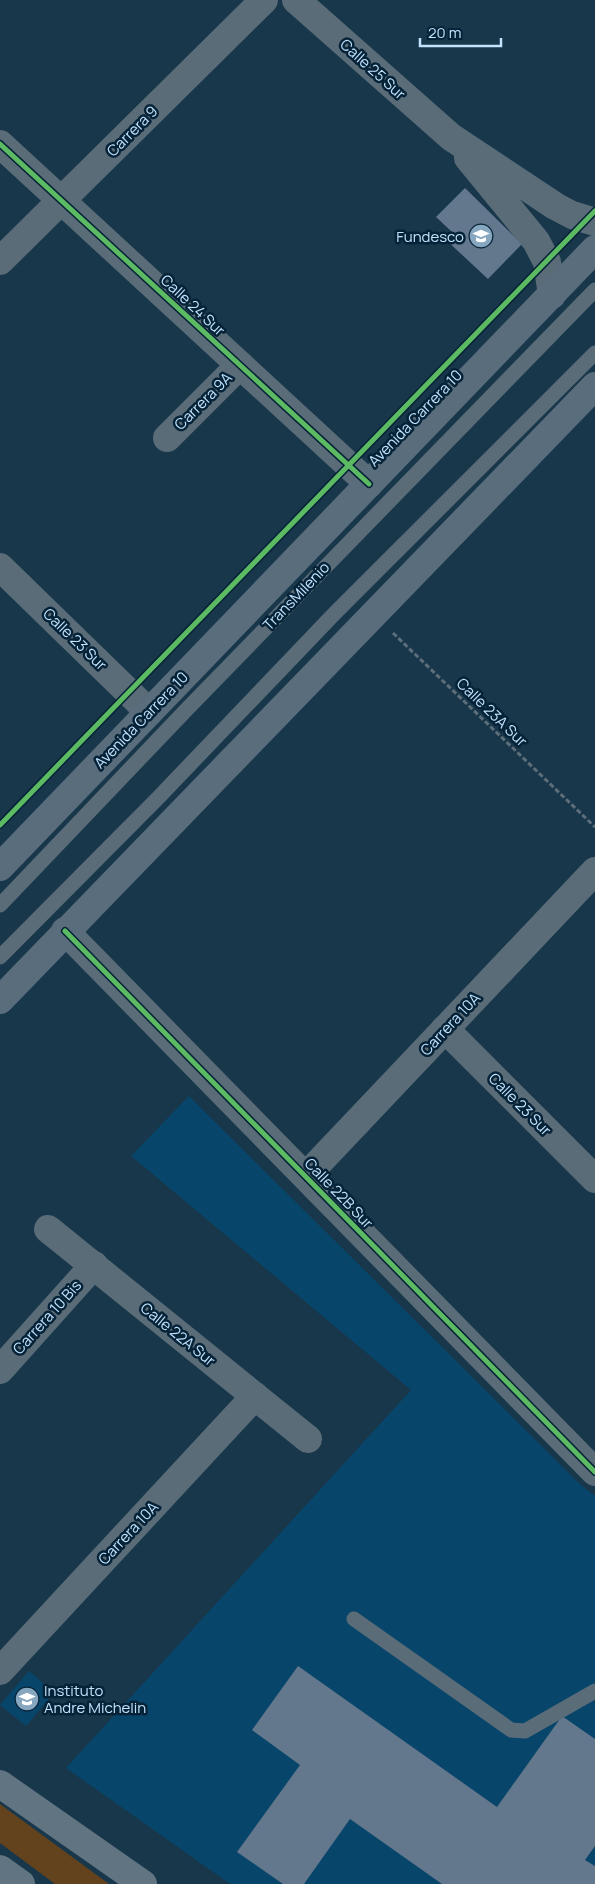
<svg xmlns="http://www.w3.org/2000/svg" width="595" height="1884" font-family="Manrope,sans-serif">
<rect width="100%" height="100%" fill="#18374a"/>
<g fill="#08456a">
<path d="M 189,1096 L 581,1485 L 595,1496 L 595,1884 L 230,1884 L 66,1768 L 411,1390 L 131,1156 Z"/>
<path d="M 29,1671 L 54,1693 L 26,1726 L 0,1705 Z"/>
</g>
<path fill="#63421e" d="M 0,1804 L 109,1884 L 55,1884 L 0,1843 Z"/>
<g fill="#63778d">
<path d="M 465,188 L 522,244 L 488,279 L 445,239 L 452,232 L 436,217 Z"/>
<path d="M 298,1666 L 497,1807 L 562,1716 L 595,1739 L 595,1846 L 585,1860 L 595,1866 L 595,1884 L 442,1884 L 350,1819 L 304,1884 L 283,1884 L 237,1852 L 300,1765 L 252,1730 Z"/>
</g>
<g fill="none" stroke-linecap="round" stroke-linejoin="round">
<path stroke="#5d6e7a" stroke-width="3" stroke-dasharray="5 2.5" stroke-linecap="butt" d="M 393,633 L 595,827"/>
<g stroke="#596c78" stroke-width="15">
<path d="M 0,905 L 189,707 L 595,290"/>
<path d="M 0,957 L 156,800 L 334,614 L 595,353"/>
<path d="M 354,1619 L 511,1730 L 525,1731 L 595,1691"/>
</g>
<g stroke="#596c78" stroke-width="28">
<path d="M 296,0 L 451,137 L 555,206 L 572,215 L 595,222"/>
<path d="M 0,144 L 369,484"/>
<path d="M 468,158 L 536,241 L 547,262 L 552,295"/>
<path d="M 0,261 L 264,0"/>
<path d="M 167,438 L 240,365"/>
<path d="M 0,567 L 149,712"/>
<path d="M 65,931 L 595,1472"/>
<path d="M 445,1029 L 595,1179"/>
<path d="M 306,1176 L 595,871"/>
<path d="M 48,1229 L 308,1439"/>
<path d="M 0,1370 L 94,1265"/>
<path d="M 0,1671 L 255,1396"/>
</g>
<g stroke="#596d7d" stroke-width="28">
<path d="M 0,867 L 595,249"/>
<path d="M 0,1000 L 595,386"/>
</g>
<g stroke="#607482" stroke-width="28">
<path d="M 0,1784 L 143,1884"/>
<path d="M 0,1869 L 21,1884"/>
</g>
<g stroke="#062237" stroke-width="8">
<g id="cycleway">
<path d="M 0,144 L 369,484"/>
<path d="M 0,825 L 595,211"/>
<path d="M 65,931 L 595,1472"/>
</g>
</g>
<use href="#cycleway" stroke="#5cba63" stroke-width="5"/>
</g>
<defs>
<g id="university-disc" transform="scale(1.25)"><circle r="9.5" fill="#86a7bf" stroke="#062237"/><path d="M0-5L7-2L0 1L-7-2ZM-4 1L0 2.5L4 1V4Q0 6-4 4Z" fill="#fff"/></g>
</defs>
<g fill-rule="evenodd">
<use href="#university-disc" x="481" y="236"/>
<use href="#university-disc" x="27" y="1699"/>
</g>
<g text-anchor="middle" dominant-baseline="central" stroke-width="5" stroke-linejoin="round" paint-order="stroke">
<g font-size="15" fill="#c1e3fe" stroke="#062237">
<text transform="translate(373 69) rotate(42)">Calle 25 Sur</text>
<text transform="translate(132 131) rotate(-45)">Carrera 9</text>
<text transform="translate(193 305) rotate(43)">Calle 24 Sur</text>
<text transform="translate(203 401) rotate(-45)">Carrera 9A</text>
<text transform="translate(415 418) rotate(-46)">Avenida Carrera 10</text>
<text transform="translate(296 596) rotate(-46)">TransMilenio</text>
<text transform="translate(75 639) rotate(44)">Calle 23 Sur</text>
<text transform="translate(492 712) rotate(44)">Calle 23A Sur</text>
<text transform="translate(141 720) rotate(-46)">Avenida Carrera 10</text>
<text transform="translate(450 1024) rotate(-47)">Carrera 10A</text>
<text transform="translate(520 1104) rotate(45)">Calle 23 Sur</text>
<text transform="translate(339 1193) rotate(46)">Calle 22B Sur</text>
<text transform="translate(47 1317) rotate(-48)">Carrera 10 Bis</text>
<text transform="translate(178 1334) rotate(39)">Calle 22A Sur</text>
<text transform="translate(128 1533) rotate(-47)">Carrera 10A</text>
</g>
<g font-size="15" fill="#c1e3fe" stroke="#062237" text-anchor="end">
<text x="464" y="236">Fundesco</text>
<text x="44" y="1690" text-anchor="start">Instituto<tspan x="44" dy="17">Andre Michelin</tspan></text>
</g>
</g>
<path d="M420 38v8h81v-8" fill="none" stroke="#c1e3fe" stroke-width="2.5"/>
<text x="428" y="38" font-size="15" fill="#c1e3fe" stroke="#062237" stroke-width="4" paint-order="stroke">20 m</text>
</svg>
